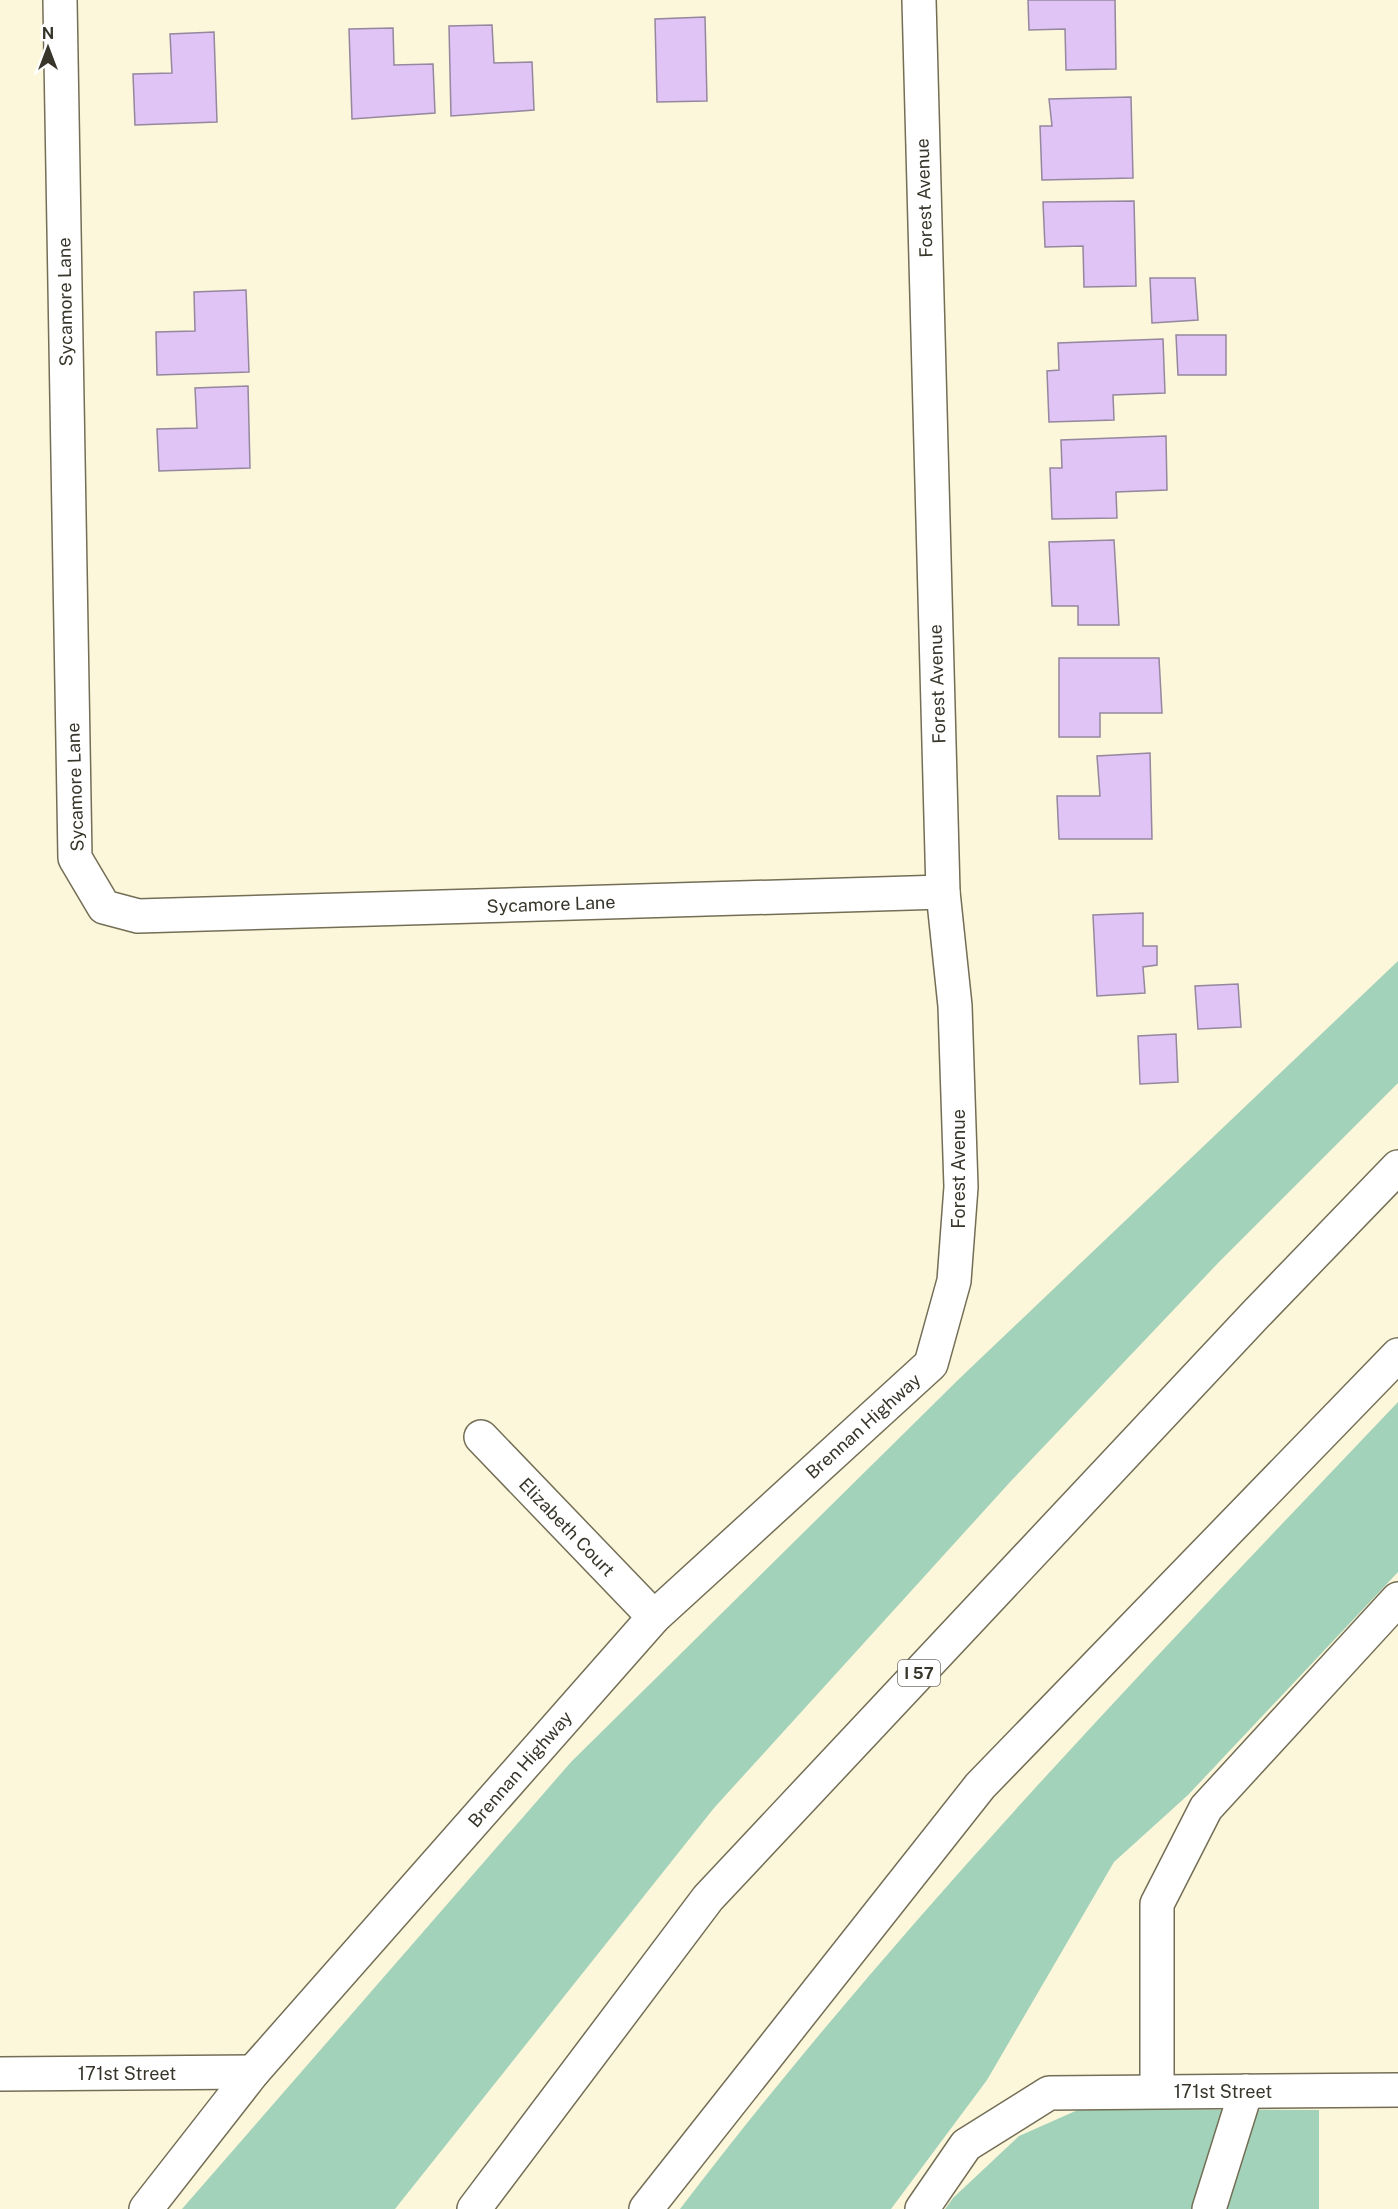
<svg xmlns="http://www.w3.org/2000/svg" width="1398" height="2209" font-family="'Public Sans',sans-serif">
<rect width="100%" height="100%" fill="#fcf6da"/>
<g fill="#a2d2ba">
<path d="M 1398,961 L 1398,1083 L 1219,1262 L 1011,1481 L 714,1808 L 395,2209 L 182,2209 L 571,1762 L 960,1378 Z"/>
<path d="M 1398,1402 L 1398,1572 L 1188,1795 L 1114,1862 L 987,2080 L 891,2209 L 680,2209 C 899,1922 1150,1663 1398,1402 Z"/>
<path d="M 1080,2109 L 1319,2110 L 1319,2209 L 945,2209 L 953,2198 L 1019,2136 Z"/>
</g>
<g fill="#e0c4f6" stroke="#94879e" stroke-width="1.5">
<path d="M 1028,0 L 1115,0 L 1116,69 L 1066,70 L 1065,29 L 1029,30 Z"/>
<path d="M 705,17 L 707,101 L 657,102 L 655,19 Z"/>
<path d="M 492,25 L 494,63 L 532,62 L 534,110 L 451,116 L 449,26 Z"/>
<path d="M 393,28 L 394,65 L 433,64 L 435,113 L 352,119 L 349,29 Z"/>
<path d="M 214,32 L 217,122 L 135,125 L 133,74 L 172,73 L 170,34 Z"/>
<path d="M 1131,97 L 1133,178 L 1042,180 L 1040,126 L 1052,126 L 1049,99 Z"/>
<path d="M 1134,201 L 1136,286 L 1084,287 L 1083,246 L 1045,247 L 1043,202 Z"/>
<path d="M 1150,278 L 1195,278 L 1198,320 L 1152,323 Z"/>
<path d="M 246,290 L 249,372 L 157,375 L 156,332 L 195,331 L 194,292 Z"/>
<path d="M 1176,335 L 1226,335 L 1226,375 L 1178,375 Z"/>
<path d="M 1163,339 L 1165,393 L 1113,395 L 1114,420 L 1049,422 L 1047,371 L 1059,370 L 1058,343 Z"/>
<path d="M 248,386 L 250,468 L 159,471 L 157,429 L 197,428 L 195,388 Z"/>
<path d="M 1166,436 L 1167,490 L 1116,492 L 1117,518 L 1052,519 L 1050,468 L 1062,468 L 1061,440 Z"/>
<path d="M 1114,540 L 1119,625 L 1078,625 L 1078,606 L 1052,606 L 1049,542 Z"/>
<path d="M 1059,658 L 1159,658 L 1162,713 L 1100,713 L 1100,737 L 1059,737 Z"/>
<path d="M 1150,753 L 1152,839 L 1059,839 L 1057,796 L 1100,796 L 1097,756 Z"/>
<path d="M 1143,913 L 1143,946 L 1157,946 L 1157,965 L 1143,967 L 1145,993 L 1097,996 L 1093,915 Z"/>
<path d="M 1238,984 L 1241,1027 L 1198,1029 L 1195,986 Z"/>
<path d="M 1176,1034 L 1178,1082 L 1140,1084 L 1138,1036 Z"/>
</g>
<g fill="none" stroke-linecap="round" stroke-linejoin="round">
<g stroke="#736e56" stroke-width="36">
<g id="minor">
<path d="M 60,0 L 75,858 L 104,907 L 138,916 L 943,892"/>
<path d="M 481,1437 L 654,1617"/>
<path d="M 0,2074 L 253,2072"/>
<path d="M 1157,2091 L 1157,1904 L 1206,1808 L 1398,1599"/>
<path d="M 146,2209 L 253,2072 L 654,1617 L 931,1364 L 954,1281 L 961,1187 L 955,1006 L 943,892 L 919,0"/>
<path d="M 922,2209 L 966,2145 L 1049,2093 L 1398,2090"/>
<path d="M 1209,2209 L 1246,2091"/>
</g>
</g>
<g stroke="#736e56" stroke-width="36">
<g id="highway">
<path d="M 474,2209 L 708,1898 L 1256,1314 L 1398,1167"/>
<path d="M 646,2209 L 980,1786 L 1398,1355"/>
</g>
</g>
<use href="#minor" stroke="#fff" stroke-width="33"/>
<use href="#highway" stroke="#fff" stroke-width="33"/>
</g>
<g text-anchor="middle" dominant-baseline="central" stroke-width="6" stroke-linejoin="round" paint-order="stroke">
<rect fill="#fff" stroke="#74726b" stroke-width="1.5" x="898" y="1660" width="42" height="26" rx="4.5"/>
<g font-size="16" font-weight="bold" fill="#38362b">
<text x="919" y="1673">I 57</text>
</g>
<g font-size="18" fill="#38362b" stroke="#fff">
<text transform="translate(924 198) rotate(-92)">Forest Avenue</text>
<text transform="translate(65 302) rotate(-91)">Sycamore Lane</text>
<text transform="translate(937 684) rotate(-92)">Forest Avenue</text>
<text transform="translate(75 787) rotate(-92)">Sycamore Lane</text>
<text transform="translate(551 904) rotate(-2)">Sycamore Lane</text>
<text transform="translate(958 1169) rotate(-90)">Forest Avenue</text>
<text transform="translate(863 1426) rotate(-42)">Brennan Highway</text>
<text transform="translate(567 1527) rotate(46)">Elizabeth Court</text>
<text transform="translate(520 1769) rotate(-49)">Brennan Highway</text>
<text x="127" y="2073">171st Street</text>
<text x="1223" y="2091">171st Street</text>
</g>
</g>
<g transform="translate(48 48)" stroke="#ffffff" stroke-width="4.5" paint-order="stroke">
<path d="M0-4.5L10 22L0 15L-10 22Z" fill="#38362b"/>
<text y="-9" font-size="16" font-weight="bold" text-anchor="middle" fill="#38362b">N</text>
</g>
</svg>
